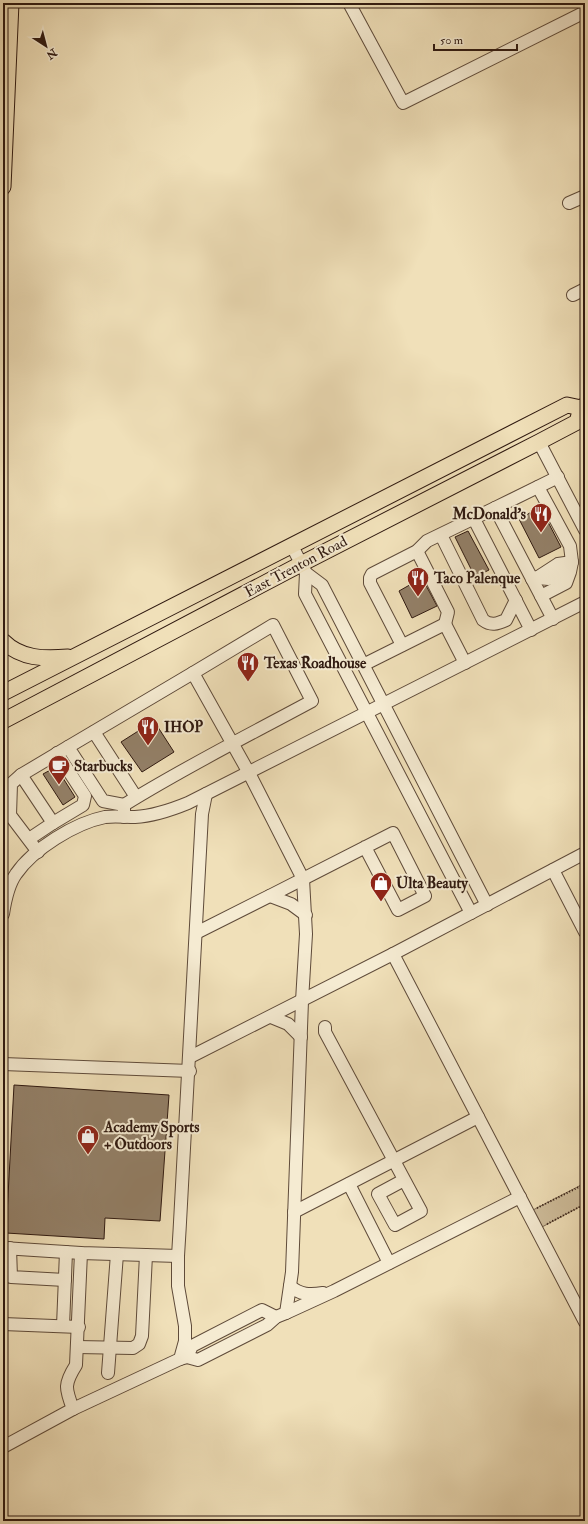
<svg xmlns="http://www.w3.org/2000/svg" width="588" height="1524" font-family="'IM FELL Double Pica',serif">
<rect width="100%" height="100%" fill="#f0e0b9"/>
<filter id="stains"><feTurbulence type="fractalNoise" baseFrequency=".005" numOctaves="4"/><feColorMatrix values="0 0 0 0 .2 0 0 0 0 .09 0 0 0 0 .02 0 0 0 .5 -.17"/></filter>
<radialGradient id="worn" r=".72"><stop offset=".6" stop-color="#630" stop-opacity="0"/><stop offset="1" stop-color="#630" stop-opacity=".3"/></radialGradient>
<path fill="#cfbe9c" stroke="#7f6c56" d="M 585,1183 L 585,1204 L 542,1227 L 533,1210 Z"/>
<g fill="#938068" stroke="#2f1910">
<path d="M 537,509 L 543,521 L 547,520 L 561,547 L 539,558 L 519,519 Z"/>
<path d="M 468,531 L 489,570 L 475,577 L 455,537 Z"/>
<path d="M 422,578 L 437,606 L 412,618 L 399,591 Z"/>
<path d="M 154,721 L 174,752 L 142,772 L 121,742 Z"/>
<path d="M 56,767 L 75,797 L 63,805 L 43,774 Z"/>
<path d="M 14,1085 L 169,1095 L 160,1221 L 105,1218 L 104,1239 L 6,1233 Z"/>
</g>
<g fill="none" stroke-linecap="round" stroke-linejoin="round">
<g stroke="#5f4b3a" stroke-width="14">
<g id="minor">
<path d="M 349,3 L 403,103 L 585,12"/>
<path d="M 569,203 L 585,196"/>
<path d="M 573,295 L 585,289"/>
<path d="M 539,442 L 585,530"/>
<path d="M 538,487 L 570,546 L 572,562 L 570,572 L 566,583 L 541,596"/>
<path d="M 495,508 L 558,477"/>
<path d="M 474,519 L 531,630"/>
<path d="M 441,535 L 483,620 C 491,626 497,624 506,620 L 516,600"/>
<path d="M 292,546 L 306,573 L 322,585 L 487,905"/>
<path d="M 417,551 L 448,612 L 445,624"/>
<path d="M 306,573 L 305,594 L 471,913"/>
<path d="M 538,577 C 552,582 562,577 570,565"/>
<path d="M 532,579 L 538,577 L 558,564 L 572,562"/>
<path d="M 402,645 L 370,583 L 370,578 L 372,574 L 417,551 L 427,541 L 495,508 L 553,619"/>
<path d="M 363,665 L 445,624 L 465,663"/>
<path d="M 94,732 L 136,797"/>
<path d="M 21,775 L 53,823 L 29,839"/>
<path d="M 124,805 L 103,801 L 68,747 L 193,673"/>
<path d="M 124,817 L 124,805 C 185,767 249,735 312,701 L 273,625 L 193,673 L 249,773 L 303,879 L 306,934 L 302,1001 L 292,1272 L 286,1313"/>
<path d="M 53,823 L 83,805 L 85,796 L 57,753"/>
<path d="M 38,852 L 10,815 L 11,784 L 21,775 L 68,747"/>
<path d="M 553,870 L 585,932"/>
<path d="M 270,896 L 291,904 L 306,915"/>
<path d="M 3,914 C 5,901 8,885 16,874 C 33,849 75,823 105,817 C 115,816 125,817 135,817 C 154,816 171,810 188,803 L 585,602"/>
<path d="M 196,933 C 262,900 327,867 393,833 L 425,896 L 398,910 L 365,847"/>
<path d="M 393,954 L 585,1322"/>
<path d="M 271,1017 L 288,1024 L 301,1037"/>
<path d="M 325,1027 L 325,1032 L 421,1211 L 395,1225 L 378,1194 L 404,1180"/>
<path d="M 190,1057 L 393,954 L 585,853"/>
<path d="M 3,1064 L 190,1071"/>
<path d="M 349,1184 L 389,1263"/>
<path d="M 294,1212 L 478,1117"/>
<path d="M 3,1248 L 81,1253 L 178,1256"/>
<path d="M 10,1248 L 11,1277 L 65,1280"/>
<path d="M 290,1286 C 300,1295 310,1295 323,1293"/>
<path d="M 3,1324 L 79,1327"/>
<path d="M 63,1326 L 66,1252"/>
<path d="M 77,1347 L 133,1348 L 139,1344 L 142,1336 L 146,1255"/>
<path d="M 187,1357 L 192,1346 L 262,1310 L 276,1317"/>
<path d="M 180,1359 L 187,1357 L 198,1360 L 267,1325 L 276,1317 L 286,1313 L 334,1291 L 520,1197"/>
<path d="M 108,1373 L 117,1254"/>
<path d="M 73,1409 L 180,1359 L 185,1341 L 185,1326 L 178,1286 L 178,1256 C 187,1109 195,962 202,814 L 206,794"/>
<path d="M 3,1447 L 73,1409 C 65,1388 64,1384 76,1365 L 81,1253"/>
</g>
</g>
<g stroke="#2f1910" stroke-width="17">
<g id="major">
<path d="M 3,187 L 11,3"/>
<path d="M 3,641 C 21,659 44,659 68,657"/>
<path d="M 3,693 L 567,405 L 581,408 L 585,405"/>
<path d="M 3,721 L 301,564 L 539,442 L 577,422 L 581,408"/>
</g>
</g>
<g stroke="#2f1910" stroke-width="2" stroke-dasharray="1 2" stroke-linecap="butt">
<path d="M 537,1208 L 585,1184"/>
<path d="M 547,1224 L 585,1204"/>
</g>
<use href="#minor" stroke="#f5ebd2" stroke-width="12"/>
<use href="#major" stroke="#f0e0b9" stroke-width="15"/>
</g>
<defs>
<g id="restaurant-pin" transform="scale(1.15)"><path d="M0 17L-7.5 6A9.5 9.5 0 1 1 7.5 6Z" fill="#8f2418" stroke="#f5ebd2"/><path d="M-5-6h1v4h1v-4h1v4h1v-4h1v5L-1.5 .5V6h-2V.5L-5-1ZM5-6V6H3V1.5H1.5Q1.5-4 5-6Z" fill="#fff"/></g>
<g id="cafe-pin" transform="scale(1.15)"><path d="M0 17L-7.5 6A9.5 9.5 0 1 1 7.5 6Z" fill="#8f2418" stroke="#f5ebd2"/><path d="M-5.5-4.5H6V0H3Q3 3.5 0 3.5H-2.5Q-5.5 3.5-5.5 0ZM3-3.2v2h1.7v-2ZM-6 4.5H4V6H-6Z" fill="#fff"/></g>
<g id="shop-pin" transform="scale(1.15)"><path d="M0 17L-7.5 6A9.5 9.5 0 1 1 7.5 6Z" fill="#8f2418" stroke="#f5ebd2"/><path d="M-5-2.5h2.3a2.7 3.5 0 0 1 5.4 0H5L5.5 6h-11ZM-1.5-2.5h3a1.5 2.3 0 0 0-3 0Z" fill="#fff"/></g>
</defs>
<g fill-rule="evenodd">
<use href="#restaurant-pin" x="541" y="514"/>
<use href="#restaurant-pin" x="418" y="578"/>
<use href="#restaurant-pin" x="248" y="663"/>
<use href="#restaurant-pin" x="148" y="727"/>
<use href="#cafe-pin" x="59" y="766"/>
<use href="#shop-pin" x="381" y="883"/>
<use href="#shop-pin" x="88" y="1136"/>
</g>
<g text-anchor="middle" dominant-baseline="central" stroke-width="4" stroke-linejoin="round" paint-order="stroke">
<g font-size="15" font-weight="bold" fill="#2f1910" stroke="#f5ebd2" text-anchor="start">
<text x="526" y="514" text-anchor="end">McDonald's</text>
<text x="434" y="578">Taco Palenque</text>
<text x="264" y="663">Texas Roadhouse</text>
<text x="164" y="727">IHOP</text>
<text x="74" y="766">Starbucks</text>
<text x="396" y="883">Ulta Beauty</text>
<text x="104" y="1127">Academy Sports<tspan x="104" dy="17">+ Outdoors</tspan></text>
</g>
<g font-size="15" fill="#2f1910" stroke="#f5ebd2">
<text transform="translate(296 567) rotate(-28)">East Trenton Road</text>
</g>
</g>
<rect width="588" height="1524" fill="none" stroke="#f0e0b9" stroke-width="16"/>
<rect x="4" y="4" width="580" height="1516" fill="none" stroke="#2f1910" stroke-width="2"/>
<rect x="8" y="8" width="572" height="1508" fill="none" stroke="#2f1910"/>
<g transform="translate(46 46) rotate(144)" stroke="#f5ebd2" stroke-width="3" paint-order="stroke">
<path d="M0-3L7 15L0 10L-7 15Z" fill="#2f1910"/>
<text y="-6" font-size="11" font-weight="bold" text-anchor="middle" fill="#2f1910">N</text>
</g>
<path d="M434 44v6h83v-6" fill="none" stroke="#2f1910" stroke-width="2"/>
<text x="440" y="44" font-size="12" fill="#2f1910" stroke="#f5ebd2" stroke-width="3" paint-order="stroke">50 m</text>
<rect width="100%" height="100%" filter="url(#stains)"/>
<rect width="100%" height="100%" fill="url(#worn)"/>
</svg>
